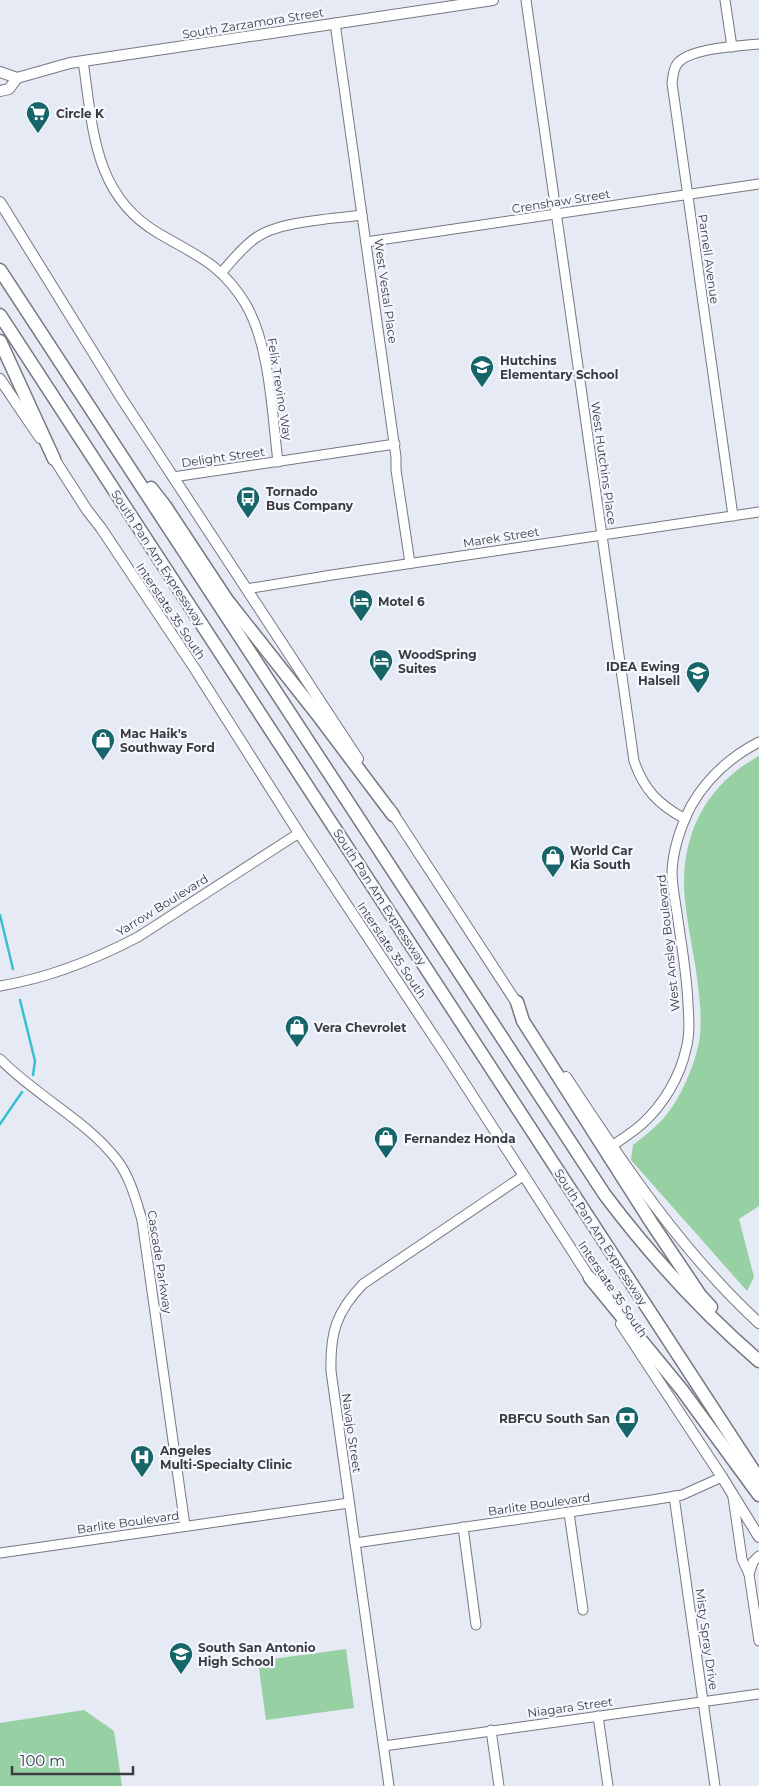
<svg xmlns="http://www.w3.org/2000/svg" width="759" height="1786" font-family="Montserrat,sans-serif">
<rect width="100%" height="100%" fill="#e5eaf4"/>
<g fill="#97d0a3">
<path d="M 759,756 L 759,1206 L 739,1219 L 754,1277 L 747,1291 L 631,1160 L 633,1145 C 642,1138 651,1131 659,1123 C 678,1105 694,1068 699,1042 C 703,1018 699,994 696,970 C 692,945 685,912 684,887 C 683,830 708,784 759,756 Z"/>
<path d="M 346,1649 L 354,1708 L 266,1720 L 258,1661 Z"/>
<path d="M 84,1710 L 114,1731 L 122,1786 L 0,1786 L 0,1723 Z"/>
</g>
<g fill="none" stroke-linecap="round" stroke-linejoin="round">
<g stroke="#37c0d0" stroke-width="2.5">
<path d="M 0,915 L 13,969"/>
<path d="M 20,1000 L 35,1061 L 33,1075"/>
<path d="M 0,1124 L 22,1092"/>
</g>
<g stroke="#747881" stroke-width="11">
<g id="minor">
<path d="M 526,0 L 634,761 C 644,790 658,804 685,819"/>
<path d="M 725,0 L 732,47"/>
<path d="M 335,23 L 396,457 L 396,470 L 410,563"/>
<path d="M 83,61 C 93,127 93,195 158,233 C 197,256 220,263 245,303 C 270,344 272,414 278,462"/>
<path d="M 366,242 L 759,184"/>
<path d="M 221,273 C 232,261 243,246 257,237 C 280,221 333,219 362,215"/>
<path d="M 173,477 L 395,444"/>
<path d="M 733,516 L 672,83 C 673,77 673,70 677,64 C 689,48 739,46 759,44"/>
<path d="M 246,589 L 332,575 L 759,512"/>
<path d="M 0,986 C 49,978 94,960 138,937 L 299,833"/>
<path d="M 0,1059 C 36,1096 85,1119 117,1160 C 130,1177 136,1200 142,1220 L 185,1526"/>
<path d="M 612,1146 C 622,1139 633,1132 642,1124 C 663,1105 680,1077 686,1049 C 690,1035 689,1019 688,1004 C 687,974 681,943 677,913 C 675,900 672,885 672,872 C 673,849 681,826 691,806 C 707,778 730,757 759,742"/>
<path d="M 674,1496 L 715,1786"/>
<path d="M 733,1497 L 742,1559 L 749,1574 L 759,1641"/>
<path d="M 569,1513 L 583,1610"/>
<path d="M 463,1527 L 476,1625"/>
<path d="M 355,1543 L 652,1500 L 682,1495 L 722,1477"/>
<path d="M 0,1553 L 349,1503"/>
<path d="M 749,1574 L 753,1562 L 759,1556"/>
<path d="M 598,1716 L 608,1786"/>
<path d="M 491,1730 L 499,1786"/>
<path d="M 384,1746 L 759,1694"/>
<path d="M 389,1786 L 331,1371 C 330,1333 336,1312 363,1284 L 523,1176"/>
</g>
</g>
<g stroke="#747881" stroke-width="12">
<g id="major">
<path d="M 0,72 L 17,78"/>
<path d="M 0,91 L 9,89 L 17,78 L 70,63 L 493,0"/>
<path d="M 0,202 L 122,399 L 358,759"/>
<path d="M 0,379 L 40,438"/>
<path d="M 51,454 L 87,510 L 101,528 L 195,669 L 299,833 L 448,1058 L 593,1283"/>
<path d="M 390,809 L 520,1008"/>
<path d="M 566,1077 C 623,1164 682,1252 759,1323"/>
<path d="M 621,1324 L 722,1477 L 759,1537"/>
</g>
</g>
<g stroke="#747881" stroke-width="15">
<g id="highway">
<path d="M 0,270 L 605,1195 C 651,1256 701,1311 759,1361"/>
<path d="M 0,315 L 759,1479"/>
<path d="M 0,341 L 54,459"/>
<path d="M 151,488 L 165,506 L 227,600 L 317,714 L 393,815"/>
<path d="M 517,1002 L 523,1021 L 651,1222 L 700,1295 L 711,1307"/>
<path d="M 590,1278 L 682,1390 L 759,1495"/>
</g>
</g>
<use href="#minor" stroke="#fff" stroke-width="9"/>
<use href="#major" stroke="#fff" stroke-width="10"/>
<use href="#highway" stroke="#fff" stroke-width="12"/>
</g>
<defs>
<g id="supermarket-pin" transform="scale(1.25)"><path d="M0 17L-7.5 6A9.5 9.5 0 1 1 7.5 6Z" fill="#166569" stroke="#f4f7fd"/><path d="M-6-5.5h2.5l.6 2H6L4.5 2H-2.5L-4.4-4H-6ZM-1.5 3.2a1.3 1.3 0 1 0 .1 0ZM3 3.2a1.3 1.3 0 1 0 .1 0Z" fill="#fff"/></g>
<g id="school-pin" transform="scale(1.25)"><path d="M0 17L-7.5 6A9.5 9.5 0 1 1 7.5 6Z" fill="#166569" stroke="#f4f7fd"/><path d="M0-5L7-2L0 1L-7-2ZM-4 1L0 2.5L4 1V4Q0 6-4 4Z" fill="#fff"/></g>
<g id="bus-pin" transform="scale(1.25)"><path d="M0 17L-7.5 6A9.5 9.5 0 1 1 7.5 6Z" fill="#166569" stroke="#f4f7fd"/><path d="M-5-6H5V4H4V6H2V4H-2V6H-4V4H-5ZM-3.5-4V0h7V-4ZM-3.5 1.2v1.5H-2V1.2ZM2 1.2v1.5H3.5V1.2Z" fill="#fff"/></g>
<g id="hotel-pin" transform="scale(1.25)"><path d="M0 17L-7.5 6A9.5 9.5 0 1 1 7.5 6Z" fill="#166569" stroke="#f4f7fd"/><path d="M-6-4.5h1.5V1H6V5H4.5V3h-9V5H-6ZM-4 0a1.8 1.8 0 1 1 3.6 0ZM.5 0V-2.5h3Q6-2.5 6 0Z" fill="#fff"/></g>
<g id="shop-pin" transform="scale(1.25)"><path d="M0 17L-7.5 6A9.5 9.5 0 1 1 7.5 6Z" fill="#166569" stroke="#f4f7fd"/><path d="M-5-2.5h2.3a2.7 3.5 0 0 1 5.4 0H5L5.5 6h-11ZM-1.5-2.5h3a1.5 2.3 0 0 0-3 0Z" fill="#fff"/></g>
<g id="bank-pin" transform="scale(1.25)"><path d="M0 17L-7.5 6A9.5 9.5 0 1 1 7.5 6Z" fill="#166569" stroke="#f4f7fd"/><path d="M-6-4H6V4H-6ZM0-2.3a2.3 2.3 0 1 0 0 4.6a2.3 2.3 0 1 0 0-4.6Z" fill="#fff"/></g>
<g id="hospital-pin" transform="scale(1.25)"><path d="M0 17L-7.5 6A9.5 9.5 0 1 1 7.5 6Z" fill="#166569" stroke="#f4f7fd"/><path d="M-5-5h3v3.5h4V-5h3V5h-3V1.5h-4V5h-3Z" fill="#fff"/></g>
</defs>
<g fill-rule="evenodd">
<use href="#supermarket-pin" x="38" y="113"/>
<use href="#school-pin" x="482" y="367"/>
<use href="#bus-pin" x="248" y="498"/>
<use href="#hotel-pin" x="361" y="601"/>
<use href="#hotel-pin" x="381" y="661"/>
<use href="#school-pin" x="698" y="673"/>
<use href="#shop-pin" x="103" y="740"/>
<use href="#shop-pin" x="553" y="857"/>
<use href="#shop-pin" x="297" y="1027"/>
<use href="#shop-pin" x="386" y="1138"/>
<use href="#bank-pin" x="627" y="1418"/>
<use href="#hospital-pin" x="142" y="1457"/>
<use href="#school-pin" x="181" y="1654"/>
</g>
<g text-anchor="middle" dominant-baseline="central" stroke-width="4.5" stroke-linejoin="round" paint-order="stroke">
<g font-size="12" fill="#3a3c40" stroke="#f4f7fd">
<text transform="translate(253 23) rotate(-9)">South Zarzamora Street</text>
<text transform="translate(561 201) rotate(-9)">Crenshaw Street</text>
<text transform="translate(709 259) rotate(82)">Parnell Avenue</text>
<text transform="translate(386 291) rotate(82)">West Vestal Place</text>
<text transform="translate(280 389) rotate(81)">Felix Trevino Way</text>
<text transform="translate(223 457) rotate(-8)">Delight Street</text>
<text transform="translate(604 463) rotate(82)">West Hutchins Place</text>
<text transform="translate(501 537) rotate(-9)">Marek Street</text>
<text transform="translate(158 558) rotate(57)">South Pan Am Expressway</text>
<text transform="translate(171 611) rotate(56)">Interstate 35 South</text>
<text transform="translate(380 897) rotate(57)">South Pan Am Expressway</text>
<text transform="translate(162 905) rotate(-32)">Yarrow Boulevard</text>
<text transform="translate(668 943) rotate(-96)">West Ansley Boulevard</text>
<text transform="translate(392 950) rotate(56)">Interstate 35 South</text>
<text transform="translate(601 1237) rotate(57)">South Pan Am Expressway</text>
<text transform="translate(160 1262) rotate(81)">Cascade Parkway</text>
<text transform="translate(613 1289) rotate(56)">Interstate 35 South</text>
<text transform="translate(352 1433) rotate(82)">Navajo Street</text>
<text transform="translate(539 1504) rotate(-8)">Barlite Boulevard</text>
<text transform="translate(128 1522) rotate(-8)">Barlite Boulevard</text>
<text transform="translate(707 1639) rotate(82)">Misty Spray Drive</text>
<text transform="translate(570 1707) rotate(-8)">Niagara Street</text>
</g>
<g font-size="12" font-weight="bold" fill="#3a3c40" stroke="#f4f7fd" text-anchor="start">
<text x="56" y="113">Circle K</text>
<text x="500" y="360">Hutchins<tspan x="500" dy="14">Elementary School</tspan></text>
<text x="266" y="491">Tornado<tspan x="266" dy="14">Bus Company</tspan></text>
<text x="378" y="601">Motel 6</text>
<text x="398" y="654">WoodSpring<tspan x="398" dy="14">Suites</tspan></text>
<text x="680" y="666" text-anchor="end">IDEA Ewing<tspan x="680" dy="14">Halsell</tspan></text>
<text x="120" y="733">Mac Haik's<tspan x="120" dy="14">Southway Ford</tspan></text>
<text x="570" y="850">World Car<tspan x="570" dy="14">Kia South</tspan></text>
<text x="314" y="1027">Vera Chevrolet</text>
<text x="404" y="1138">Fernandez Honda</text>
<text x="610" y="1418" text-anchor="end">RBFCU South San</text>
<text x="160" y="1450">Angeles<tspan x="160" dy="14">Multi-Specialty Clinic</tspan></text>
<text x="198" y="1647">South San Antonio<tspan x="198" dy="14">High School</tspan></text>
</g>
</g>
<path d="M12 1766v8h121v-8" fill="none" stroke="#3a3c40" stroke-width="2.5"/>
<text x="20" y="1766" font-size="15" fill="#3a3c40" stroke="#f4f7fd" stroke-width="4" paint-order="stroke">100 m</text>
</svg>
